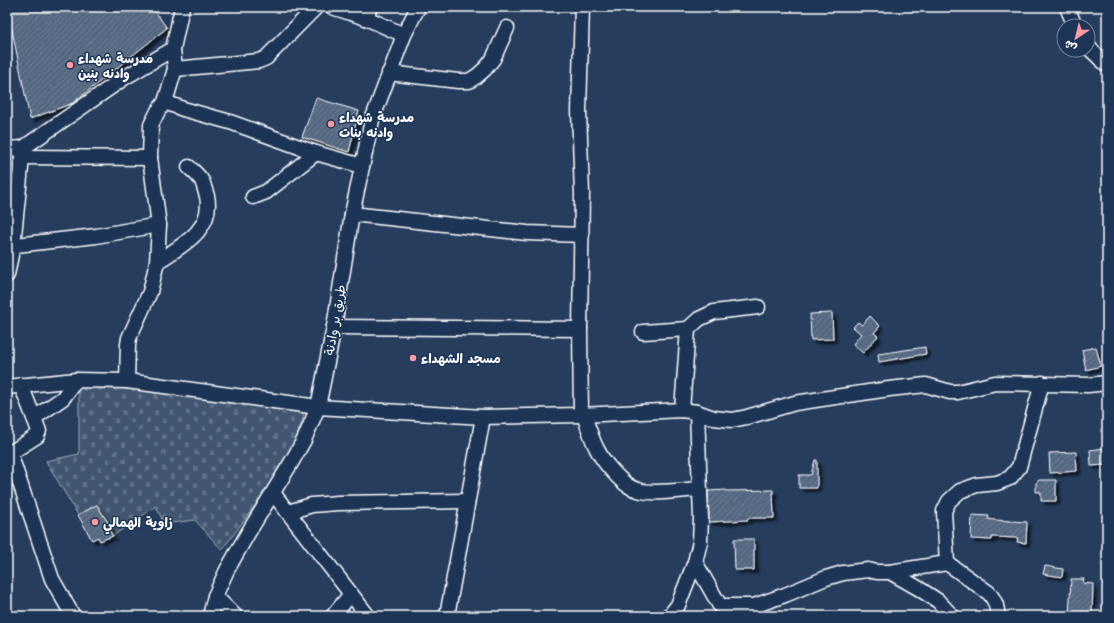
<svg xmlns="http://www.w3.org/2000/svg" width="1114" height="623" font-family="'Comic Neue','Playpen Sans Arabic',sans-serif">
<defs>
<pattern id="cemetery-stones" width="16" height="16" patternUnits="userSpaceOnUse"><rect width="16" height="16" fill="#425672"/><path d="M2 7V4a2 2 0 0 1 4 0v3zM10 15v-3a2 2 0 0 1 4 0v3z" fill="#5e6f87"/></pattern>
<pattern id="building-hatch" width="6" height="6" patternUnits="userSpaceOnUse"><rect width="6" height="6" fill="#556781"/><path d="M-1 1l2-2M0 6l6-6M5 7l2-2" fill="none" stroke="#6e7e94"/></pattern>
<filter id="shadow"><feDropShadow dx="3.5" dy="3.5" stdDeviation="1" flood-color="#0009"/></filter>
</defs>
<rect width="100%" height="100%" fill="#263d5e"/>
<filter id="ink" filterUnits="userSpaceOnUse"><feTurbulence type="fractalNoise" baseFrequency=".025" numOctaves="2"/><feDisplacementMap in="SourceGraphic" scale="8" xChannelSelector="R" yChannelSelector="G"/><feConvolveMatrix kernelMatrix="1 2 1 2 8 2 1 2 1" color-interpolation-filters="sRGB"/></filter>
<g filter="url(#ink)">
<path fill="url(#cemetery-stones)" stroke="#a0aab8" d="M 79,385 L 168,391 L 305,410 L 301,425 L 286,464 L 222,550 L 195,520 L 164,524 L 156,506 L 113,536 L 109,530 L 112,528 L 97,505 L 78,515 L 46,461 L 79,454 Z"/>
<g fill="url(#building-hatch)" stroke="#fff" filter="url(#shadow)">
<path d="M 12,7 L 152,7 L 167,28 L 73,103 L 30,119 L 8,10 Z"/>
<path d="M 316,98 L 359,111 L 349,152 L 302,137 Z"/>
<path d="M 832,313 L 833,339 L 811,340 L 810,314 Z"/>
<path d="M 870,316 L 880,326 L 874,333 L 878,336 L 863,353 L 853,344 L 861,334 L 853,327 L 858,322 L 862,325 Z"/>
<path d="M 925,347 L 926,354 L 879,362 L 878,354 Z"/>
<path d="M 1096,347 L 1101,366 L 1086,370 L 1082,350 Z"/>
<path d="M 1105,448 L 1106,465 L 1091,466 L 1090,450 Z"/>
<path d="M 1076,452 L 1077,471 L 1050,473 L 1049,453 Z"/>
<path d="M 815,460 L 817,460 L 817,488 L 799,488 L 799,475 L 811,475 Z"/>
<path d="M 1039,480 L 1056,480 L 1056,501 L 1041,501 L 1041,492 L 1036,492 L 1036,483 Z"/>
<path d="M 726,490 L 726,491 L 773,490 L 774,518 L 748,518 L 748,520 L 709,522 L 708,491 Z"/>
<path d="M 97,505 L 112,529 L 109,530 L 113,536 L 100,541 L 98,537 L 92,540 L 78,515 Z"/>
<path d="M 972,515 L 989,516 L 988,519 L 995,520 L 1027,522 L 1026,543 L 1017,542 L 1018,538 L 992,537 L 992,540 L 971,539 Z"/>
<path d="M 734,539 L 754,539 L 754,570 L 735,570 Z"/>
<path d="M 1045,566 L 1063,569 L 1062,577 L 1043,574 Z"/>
<path d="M 1071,579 L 1084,579 L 1083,583 L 1093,584 L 1092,616 L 1069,616 Z"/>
</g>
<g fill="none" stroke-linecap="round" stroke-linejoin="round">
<g stroke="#fff" stroke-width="17">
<g id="minor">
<path d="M 332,7 L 366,18 L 404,35"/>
<path d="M 1067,7 L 1075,26"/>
<path d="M 366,18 L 370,7"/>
<path d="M 1088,47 L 1107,65"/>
<path d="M 175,69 L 259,61 L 266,58 L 316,7"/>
<path d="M 389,73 L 458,81 L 469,81 L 477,76 L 485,69 L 493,59 L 507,28"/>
<path d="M 165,102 L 183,109 L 230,122 L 316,153 L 362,166"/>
<path d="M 7,149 L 23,148 L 124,78 L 173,49"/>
<path d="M 22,157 L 150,158"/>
<path d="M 253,197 L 266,192 L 316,153"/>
<path d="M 352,214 L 527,233 L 582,235"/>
<path d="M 7,246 L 96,236 L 159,225"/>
<path d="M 157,262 C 181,246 214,230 207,196 C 205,191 204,185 202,181 C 199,176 193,171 189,167"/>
<path d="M 7,275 L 13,245 L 23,148"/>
<path d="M 334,327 L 580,329"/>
<path d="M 643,332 L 688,329"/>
<path d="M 127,381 L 128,344 L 129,338 L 150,292 L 157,262 L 159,225 L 150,158 L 151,125 L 158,111 L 165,102 L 175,69 L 173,49 L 182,7"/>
<path d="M 21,385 L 34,418"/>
<path d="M 7,387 L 76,380 L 127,381 L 318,407 L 483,417 L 581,415 L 682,410 L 697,412 L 714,418 L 732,420 L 747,417 L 795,403 L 889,389 L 926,385 L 950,392 L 958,392 L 995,383 L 1088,385 L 1107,383"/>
<path d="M 682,410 L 688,329 L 699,319 L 714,312 L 758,307"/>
<path d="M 581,415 L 580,329 L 582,194 L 579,111 L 582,7"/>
<path d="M 584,415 C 593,442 597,456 617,476 C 623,482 629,488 638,490 C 653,495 682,490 699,489"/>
<path d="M 10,453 L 52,579 L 73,616"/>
<path d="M 7,455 L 37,436 L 39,431 L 34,418 L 63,398 L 76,380"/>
<path d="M 273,493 L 368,616"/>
<path d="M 288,512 L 312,505 L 338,503 L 467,501"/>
<path d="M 695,562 L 720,606 L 754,606 L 785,595 L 826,578 L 843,573 L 868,570 L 877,572 L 890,572 L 918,588 L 938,601 L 952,616"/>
<path d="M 947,563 L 989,593 C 995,600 998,607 997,616"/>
<path d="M 890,572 L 947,563 L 944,511 L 949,501 L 960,491 L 977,485 L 997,483 L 1010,478 L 1019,467 L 1042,383"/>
<path d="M 215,596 L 235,616"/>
<path d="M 210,616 L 215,596 L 227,570 L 248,533 L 291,463 L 304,440 L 318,407 L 334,327 L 352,214 L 372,120 L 404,35 L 418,7"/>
<path d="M 333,616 L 351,594"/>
<path d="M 447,616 L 483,417"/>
<path d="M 667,616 L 671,614 L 678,605 L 695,562 L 700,542 L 701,518 L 697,412"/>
</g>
</g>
<use href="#minor" stroke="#1d3557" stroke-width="14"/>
</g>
</g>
<g fill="#ff9aa2" stroke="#1d3557" stroke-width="1.5">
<circle cx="70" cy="65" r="4"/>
<circle cx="331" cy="124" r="4"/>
<circle cx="413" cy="358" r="4"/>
<circle cx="95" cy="522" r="4"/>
</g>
<g text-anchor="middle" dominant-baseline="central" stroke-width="3" stroke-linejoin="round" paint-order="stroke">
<g font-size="13" font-weight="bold" fill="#fff" stroke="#1d3557" text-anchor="start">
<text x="78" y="58">مدرسة شهداء<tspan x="78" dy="15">وادنه بنين</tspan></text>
<text x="339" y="117">مدرسة شهداء<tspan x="339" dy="15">وادنه بنات</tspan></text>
<text x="421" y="358">مسجد الشهداء</text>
<text x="103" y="522">زاوية الهمالي</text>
</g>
<g font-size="13" fill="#fff" stroke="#1d3557">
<text transform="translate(335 320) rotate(-80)">طريق بر وادنة</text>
</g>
</g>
<rect width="1114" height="623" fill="none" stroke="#1d3557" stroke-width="24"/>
<rect x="12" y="12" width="1090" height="599" fill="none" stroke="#fff" stroke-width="1.5" filter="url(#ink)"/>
<g transform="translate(1076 38) rotate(215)"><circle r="19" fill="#1d3557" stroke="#77869a"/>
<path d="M0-3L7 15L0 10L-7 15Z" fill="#ff9aa2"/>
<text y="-6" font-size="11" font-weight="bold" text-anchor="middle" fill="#ffffff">ش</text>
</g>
</svg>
